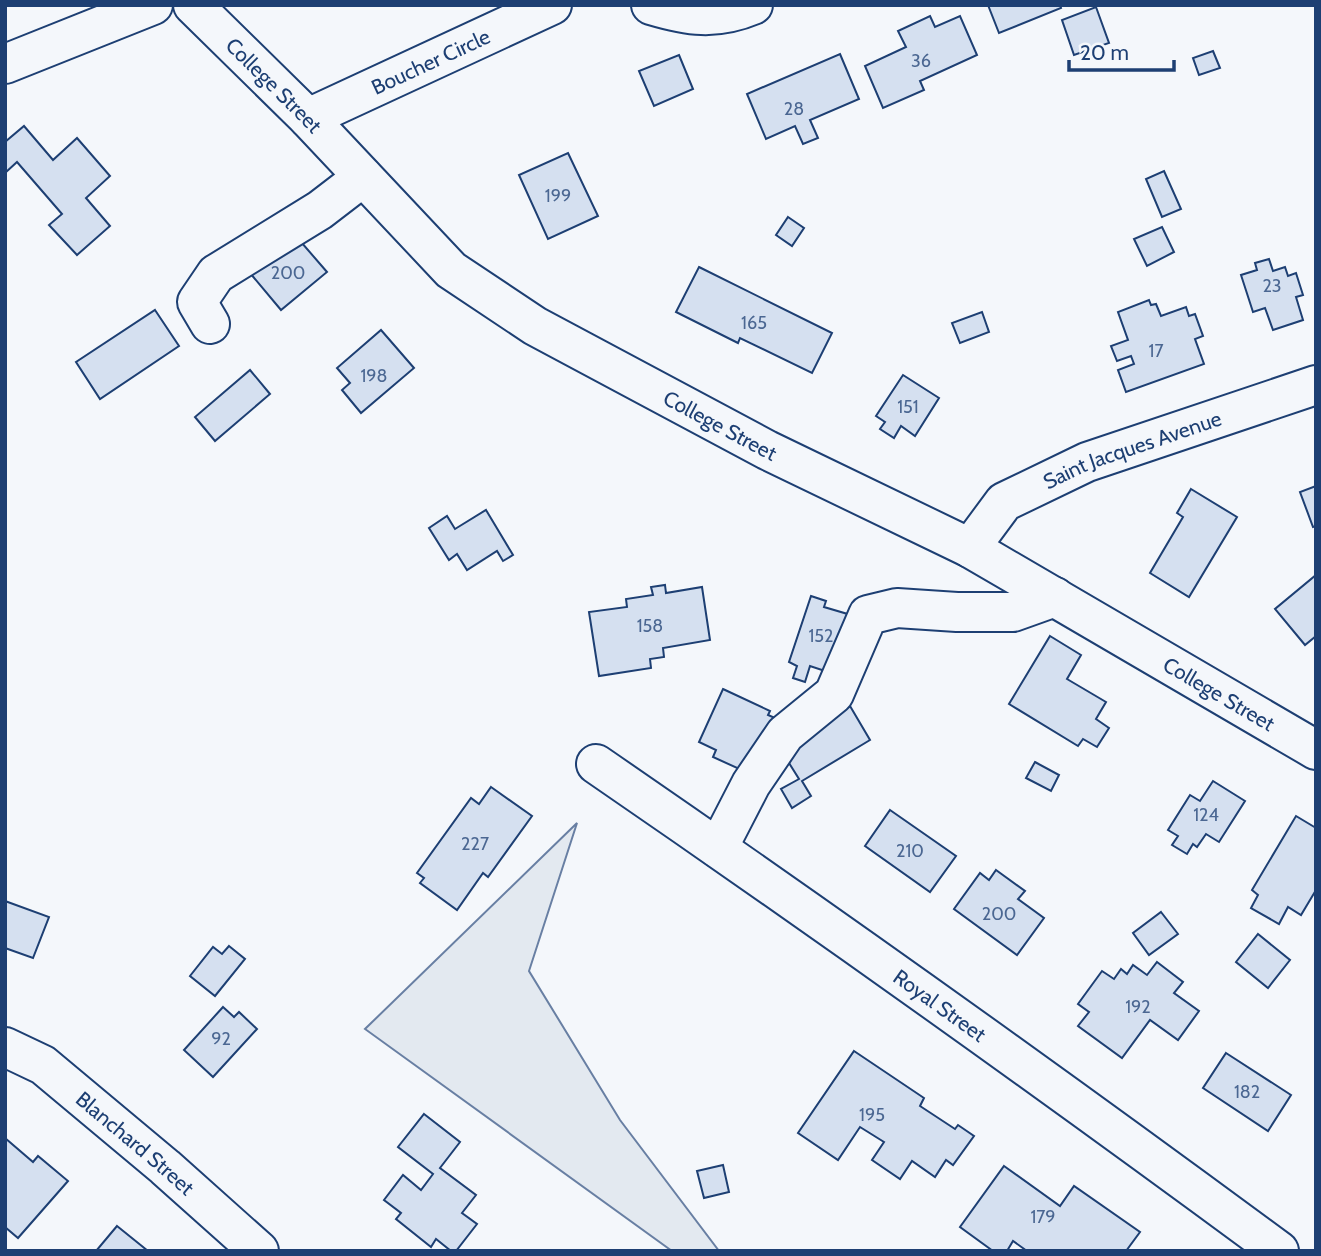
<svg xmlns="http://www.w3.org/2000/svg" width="1321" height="1256" font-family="Cabin,sans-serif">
<rect width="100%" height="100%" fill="#f4f7fb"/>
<path fill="#e3e9f0" stroke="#687fa3" stroke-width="2" d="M 577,823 L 529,971 L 620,1120 L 719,1251 L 672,1251 L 365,1029 Z"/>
<g fill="#d5e0f0" stroke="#1d3f73" stroke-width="2">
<path d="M 988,5 L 1060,5 L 1061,8 L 999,33 Z"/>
<path d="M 1096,7 L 1109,43 L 1074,55 L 1062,20 Z"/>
<path d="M 930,16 L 935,27 L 960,16 L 977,55 L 920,81 L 924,90 L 883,108 L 865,66 L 906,47 L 898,31 Z"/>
<path d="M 1213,51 L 1220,68 L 1199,75 L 1193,58 Z"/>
<path d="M 840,54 L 859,99 L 810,120 L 818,138 L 803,144 L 795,126 L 766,139 L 747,94 Z"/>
<path d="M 679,55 L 693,89 L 654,106 L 639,71 Z"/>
<path d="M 24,126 L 53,160 L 77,138 L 110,176 L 86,198 L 110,226 L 77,255 L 49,225 L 62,214 L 17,162 L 5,173 L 5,142 Z"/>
<path d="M 568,153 L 598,216 L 548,239 L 519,175 Z"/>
<path d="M 1164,171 L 1181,209 L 1162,217 L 1146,179 Z"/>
<path d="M 788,217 L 804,228 L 792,246 L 776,235 Z"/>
<path d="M 1162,227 L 1174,252 L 1147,266 L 1134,239 Z"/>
<path d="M 295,235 L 327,272 L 281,310 L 250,273 Z"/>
<path d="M 1269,259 L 1273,271 L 1285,267 L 1288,276 L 1296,273 L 1303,295 L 1296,297 L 1303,320 L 1273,330 L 1265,308 L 1253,312 L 1241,275 L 1257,270 L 1255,263 Z"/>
<path d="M 699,267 L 832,333 L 812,373 L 740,338 L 738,343 L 676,312 Z"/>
<path d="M 1149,300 L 1151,305 L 1156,304 L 1161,316 L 1186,307 L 1189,316 L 1195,314 L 1203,336 L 1195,339 L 1204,364 L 1126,392 L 1118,370 L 1134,364 L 1131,356 L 1117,361 L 1111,346 L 1128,340 L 1118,312 Z"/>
<path d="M 155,310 L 179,346 L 100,399 L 76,362 Z"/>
<path d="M 982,312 L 989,332 L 960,343 L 952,323 Z"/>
<path d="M 381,330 L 414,368 L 361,413 L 342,390 L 350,383 L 337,368 Z"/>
<path d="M 250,370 L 270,394 L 215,441 L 195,417 Z"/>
<path d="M 903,375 L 939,398 L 915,436 L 901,426 L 894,438 L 880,429 L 885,422 L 876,416 Z"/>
<path d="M 1316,486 L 1316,526 L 1313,527 L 1300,492 Z"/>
<path d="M 1191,489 L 1237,517 L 1189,597 L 1150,573 L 1183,517 L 1177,513 Z"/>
<path d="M 486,510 L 513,555 L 503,561 L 497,551 L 467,570 L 457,554 L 449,560 L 429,528 L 447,516 L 455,529 Z"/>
<path d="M 1316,575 L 1316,636 L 1305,645 L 1275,609 Z"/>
<path d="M 665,585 L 666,593 L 702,587 L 710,640 L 663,648 L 664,657 L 650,659 L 651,668 L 599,676 L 589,612 L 627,607 L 626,599 L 653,595 L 651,587 Z"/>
<path d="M 811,596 L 826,601 L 824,607 L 851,615 L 828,672 L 810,666 L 805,682 L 793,678 L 797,666 L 789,662 Z"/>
<path d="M 1050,636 L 1081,655 L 1067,679 L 1106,702 L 1096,719 L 1109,728 L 1097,747 L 1083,739 L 1078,746 L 1009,704 Z"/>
<path d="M 723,689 L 770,711 L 768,715 L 775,718 L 746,772 L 713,757 L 716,750 L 699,742 Z"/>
<path d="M 850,706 L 870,740 L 802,781 L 811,796 L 792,808 L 781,789 L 799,779 L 784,755 L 799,737 Z"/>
<path d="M 1035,762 L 1059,775 L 1051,791 L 1026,778 Z"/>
<path d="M 1213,781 L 1245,801 L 1219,842 L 1206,834 L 1197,847 L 1193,844 L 1187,854 L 1172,845 L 1178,836 L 1168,830 L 1190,795 L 1200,801 Z"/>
<path d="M 491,787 L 532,816 L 488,877 L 483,873 L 457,910 L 420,883 L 424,878 L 417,873 L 471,798 L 479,804 Z"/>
<path d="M 890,810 L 956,856 L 930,892 L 865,846 Z"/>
<path d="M 1296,816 L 1316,828 L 1316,890 L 1301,915 L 1288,907 L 1279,924 L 1251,908 L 1258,895 L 1252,890 Z"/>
<path d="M 996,870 L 1025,891 L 1018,899 L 1044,918 L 1017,955 L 954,909 L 980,873 L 989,880 Z"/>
<path d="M 5,901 L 49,917 L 33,958 L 5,948 Z"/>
<path d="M 1161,912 L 1178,934 L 1149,955 L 1133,933 Z"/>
<path d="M 1258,934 L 1290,960 L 1268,988 L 1236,962 Z"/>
<path d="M 229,946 L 245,959 L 215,996 L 190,976 L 213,947 L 222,954 Z"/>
<path d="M 1157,962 L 1183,982 L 1174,993 L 1199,1011 L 1178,1040 L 1150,1020 L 1122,1058 L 1078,1026 L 1089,1012 L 1078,1004 L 1102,971 L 1114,979 L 1121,969 L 1127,974 L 1133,965 L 1147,975 Z"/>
<path d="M 223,1007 L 234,1017 L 239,1012 L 257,1029 L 213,1077 L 184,1050 Z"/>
<path d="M 854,1051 L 924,1098 L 920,1106 L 955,1129 L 958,1125 L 974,1136 L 953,1165 L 946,1160 L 935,1177 L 912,1161 L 900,1179 L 872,1160 L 884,1142 L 860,1127 L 838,1160 L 798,1133 Z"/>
<path d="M 1226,1053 L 1291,1095 L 1268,1131 L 1203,1088 Z"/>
<path d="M 424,1114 L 460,1142 L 440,1168 L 476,1195 L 462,1213 L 477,1224 L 456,1251 L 451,1251 L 436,1239 L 431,1247 L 396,1219 L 401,1213 L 384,1200 L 403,1175 L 421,1190 L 433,1174 L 398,1147 Z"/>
<path d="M 5,1138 L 33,1162 L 38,1156 L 68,1181 L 18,1238 L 5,1227 Z"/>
<path d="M 723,1165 L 729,1192 L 704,1198 L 697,1171 Z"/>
<path d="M 1004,1166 L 1060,1206 L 1074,1186 L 1140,1232 L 1126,1251 L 1027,1251 L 1013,1241 L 1007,1251 L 993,1251 L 960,1227 Z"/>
<path d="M 117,1226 L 148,1251 L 96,1251 Z"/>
</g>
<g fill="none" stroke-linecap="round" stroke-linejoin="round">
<g stroke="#1d3f73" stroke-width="42">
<g id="minor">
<path id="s1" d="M 193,5 L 308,118 L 451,270 L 535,326 L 767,450 L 970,548 L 1316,750"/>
<path d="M 651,5 C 688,16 715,21 753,5"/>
<path d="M 5,64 L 153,5"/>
<path id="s2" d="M 308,118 L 552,5"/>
<path d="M 210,324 L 197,302 L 216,274 L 320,210 L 363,177"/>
<path id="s3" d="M 970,548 L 1004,502 L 1087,462 L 1316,385"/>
<path id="s4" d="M 596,764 C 826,922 1054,1085 1279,1251"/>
<path d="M 718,848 L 751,784 L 785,734 L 834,694 L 868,615 L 897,608 L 957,612 L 1013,612 L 1055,597"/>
<path id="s5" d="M 5,1047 L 43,1065 L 165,1167 L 259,1251"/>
</g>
</g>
<use href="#minor" stroke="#f4f7fb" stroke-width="38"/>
</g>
<g text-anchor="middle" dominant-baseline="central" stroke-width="5" stroke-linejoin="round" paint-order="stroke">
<g font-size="18" fill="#4b6792">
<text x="921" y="61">36</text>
<text x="794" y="109">28</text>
<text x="558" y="196">199</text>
<text x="288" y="273">200</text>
<text x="1272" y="286">23</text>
<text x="754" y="323">165</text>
<text x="1156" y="351">17</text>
<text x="374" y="376">198</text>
<text x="908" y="407">151</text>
<text x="650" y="626">158</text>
<text x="821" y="636">152</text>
<text x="1206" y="815">124</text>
<text x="475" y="844">227</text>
<text x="910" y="851">210</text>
<text x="999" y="914">200</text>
<text x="1138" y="1007">192</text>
<text x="221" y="1039">92</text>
<text x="1247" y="1092">182</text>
<text x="872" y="1115">195</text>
<text x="1043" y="1217">179</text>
</g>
<g font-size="21" fill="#1d3f73" stroke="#f4f7fb">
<text stroke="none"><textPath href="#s2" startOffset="135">Boucher Circle</textPath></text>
<text stroke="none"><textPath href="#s1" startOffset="114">College Street</textPath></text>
<text stroke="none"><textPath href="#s1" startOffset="681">College Street</textPath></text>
<text stroke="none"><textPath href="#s3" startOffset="196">Saint Jacques Avenue</textPath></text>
<text stroke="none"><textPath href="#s1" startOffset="1248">College Street</textPath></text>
<text stroke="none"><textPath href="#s4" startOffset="420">Royal Street</textPath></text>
<text stroke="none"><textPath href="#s5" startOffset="163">Blanchard Street</textPath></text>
</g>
</g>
<rect width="1321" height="1256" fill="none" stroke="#1d3f73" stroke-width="14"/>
<path d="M1069 60v10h105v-10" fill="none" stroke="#1d3f73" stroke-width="3.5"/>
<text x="1080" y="60" font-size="21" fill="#1d3f73" stroke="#f4f7fb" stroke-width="5" paint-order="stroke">20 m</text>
</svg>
